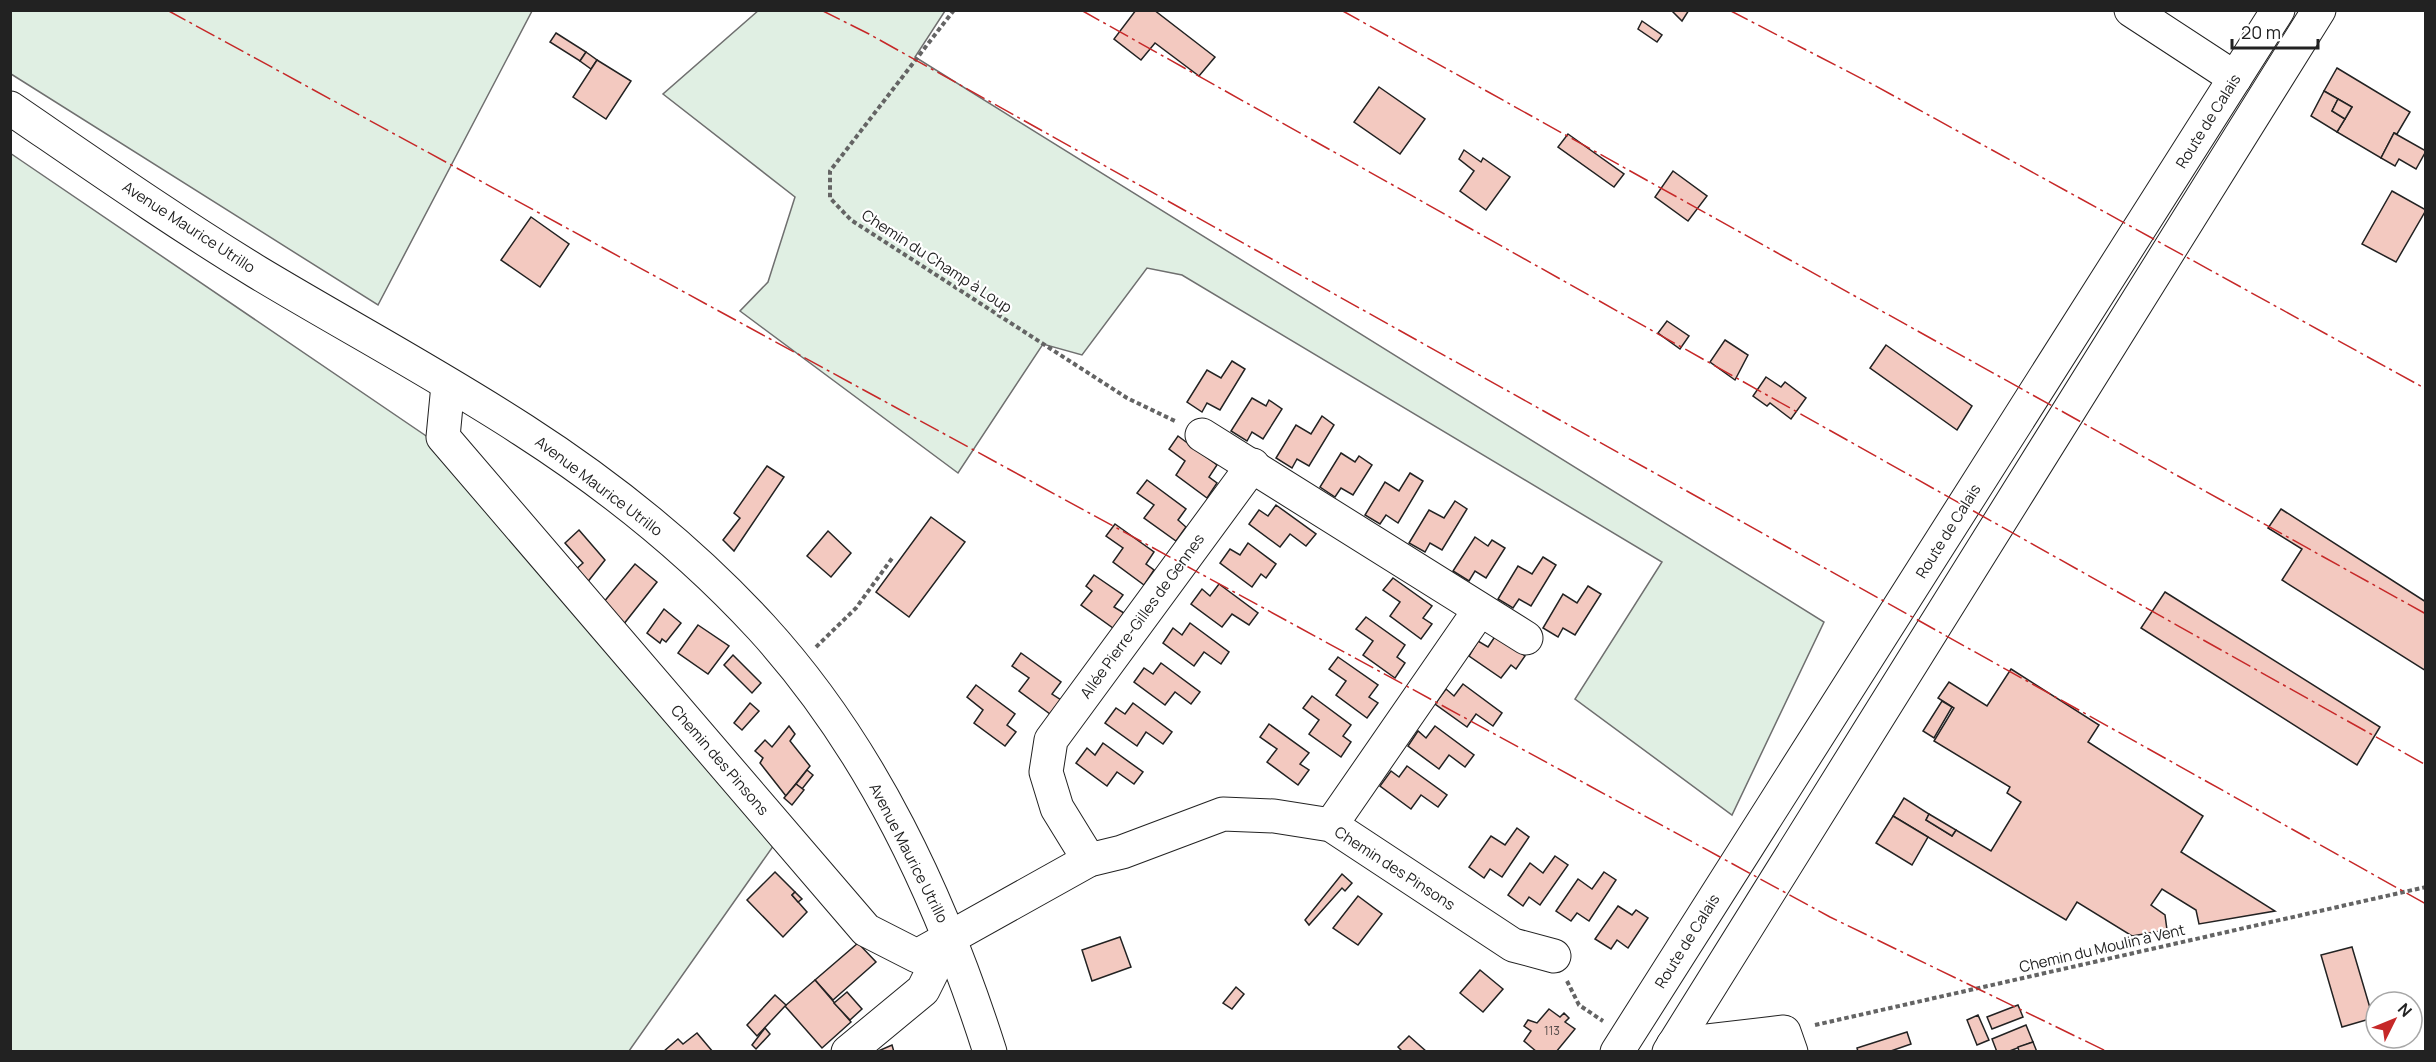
<svg xmlns="http://www.w3.org/2000/svg" width="2436" height="1062" font-family="Manrope,sans-serif">
<rect width="100%" height="100%" fill="#fff"/>
<g fill="#e0efe3" stroke="#6f6f6f" stroke-width="1.5">
<path d="M 759,10 L 945,11 L 915,57 L 1824,622 L 1732,815 L 1575,699 L 1662,562 L 1182,275 L 1147,268 L 1082,355 L 1043,344 L 958,473 L 740,311 L 768,282 L 795,197 L 663,94 Z"/>
<path d="M 10,11 L 11,10 L 532,11 L 378,305 L 11,74 Z"/>
<path d="M 10,153 L 435,442 L 781,835 L 629,1051 L 11,1051 Z"/>
</g>
<g fill="#f3c9c0" stroke="#222" stroke-width="1.5">
<path d="M 1136,10 L 1154,10 L 1215,57 L 1199,76 L 1155,43 L 1141,60 L 1114,39 Z"/>
<path d="M 1671,10 L 1689,10 L 1682,21 Z"/>
<path d="M 1642,21 L 1662,35 L 1657,42 L 1638,29 Z"/>
<path d="M 556,33 L 586,52 L 580,61 L 550,42 Z"/>
<path d="M 586,52 L 597,60 L 591,69 L 580,61 Z"/>
<path d="M 597,60 L 631,81 L 606,119 L 573,97 Z"/>
<path d="M 2337,68 L 2410,112 L 2397,134 L 2394,133 L 2381,158 L 2337,132 L 2352,107 L 2324,91 Z"/>
<path d="M 1379,87 L 1425,119 L 1400,154 L 1354,122 Z"/>
<path d="M 2324,91 L 2338,99 L 2332,111 L 2345,119 L 2337,132 L 2311,116 Z"/>
<path d="M 2338,99 L 2352,107 L 2345,119 L 2332,111 Z"/>
<path d="M 2394,133 L 2426,151 L 2416,169 L 2399,159 L 2395,166 L 2381,158 Z"/>
<path d="M 1568,134 L 1624,174 L 1614,187 L 1558,147 Z"/>
<path d="M 1464,150 L 1481,162 L 1483,158 L 1510,177 L 1486,210 L 1460,191 L 1474,171 L 1459,159 Z"/>
<path d="M 1673,171 L 1707,196 L 1688,221 L 1655,197 Z"/>
<path d="M 2392,191 L 2426,210 L 2396,262 L 2362,244 Z"/>
<path d="M 531,217 L 569,244 L 540,287 L 501,260 Z"/>
<path d="M 1667,321 L 1689,336 L 1680,349 L 1658,333 Z"/>
<path d="M 1725,340 L 1748,355 L 1735,380 L 1710,362 Z"/>
<path d="M 1886,345 L 1972,406 L 1957,430 L 1870,368 Z"/>
<path d="M 1232,361 L 1245,369 L 1220,410 L 1207,403 L 1202,412 L 1187,402 L 1207,370 L 1221,378 Z"/>
<path d="M 1766,377 L 1781,387 L 1785,382 L 1806,398 L 1791,419 L 1770,403 L 1767,406 L 1753,396 Z"/>
<path d="M 1252,398 L 1266,406 L 1269,400 L 1282,409 L 1263,439 L 1252,432 L 1247,441 L 1231,431 Z"/>
<path d="M 1322,416 L 1334,425 L 1309,466 L 1297,459 L 1292,468 L 1276,458 L 1296,425 L 1311,434 Z"/>
<path d="M 1178,436 L 1217,465 L 1209,477 L 1217,483 L 1207,498 L 1176,475 L 1185,461 L 1169,449 Z"/>
<path d="M 1341,453 L 1355,462 L 1359,456 L 1372,465 L 1353,495 L 1341,488 L 1335,497 L 1320,487 Z"/>
<path d="M 767,466 L 784,477 L 734,551 L 723,540 L 740,518 L 734,513 Z"/>
<path d="M 1410,473 L 1423,481 L 1398,523 L 1386,515 L 1380,524 L 1365,515 L 1385,482 L 1399,491 Z"/>
<path d="M 1147,480 L 1186,509 L 1178,520 L 1186,527 L 1176,541 L 1144,518 L 1154,505 L 1137,493 Z"/>
<path d="M 1455,501 L 1467,509 L 1442,550 L 1430,543 L 1425,552 L 1409,543 L 1429,510 L 1444,518 Z"/>
<path d="M 1276,505 L 1316,534 L 1306,546 L 1290,534 L 1280,547 L 1249,524 L 1259,510 L 1268,516 Z"/>
<path d="M 2281,509 L 2426,602 L 2426,671 L 2282,580 L 2302,549 L 2268,528 Z"/>
<path d="M 931,517 L 965,542 L 909,617 L 876,592 Z"/>
<path d="M 1115,524 L 1154,552 L 1146,564 L 1154,570 L 1144,585 L 1113,562 L 1123,548 L 1106,536 Z"/>
<path d="M 579,530 L 605,560 L 586,584 L 574,571 L 583,563 L 565,543 Z"/>
<path d="M 828,531 L 851,553 L 831,577 L 807,556 Z"/>
<path d="M 1475,537 L 1488,546 L 1492,540 L 1505,548 L 1486,578 L 1475,571 L 1469,581 L 1453,571 Z"/>
<path d="M 1248,543 L 1276,564 L 1266,578 L 1261,574 L 1252,587 L 1220,563 L 1230,549 L 1240,555 Z"/>
<path d="M 1543,557 L 1556,565 L 1531,606 L 1519,599 L 1513,608 L 1498,599 L 1518,566 L 1532,574 Z"/>
<path d="M 635,564 L 657,582 L 623,625 L 603,603 Z"/>
<path d="M 1094,575 L 1123,595 L 1114,607 L 1124,613 L 1113,628 L 1081,605 L 1092,591 L 1086,586 Z"/>
<path d="M 1393,578 L 1432,606 L 1423,618 L 1432,624 L 1421,639 L 1390,616 L 1400,602 L 1383,590 Z"/>
<path d="M 1219,584 L 1258,613 L 1249,625 L 1232,614 L 1222,627 L 1191,604 L 1202,589 L 1210,596 Z"/>
<path d="M 1588,586 L 1601,594 L 1575,635 L 1563,628 L 1558,637 L 1543,628 L 1563,594 L 1577,603 Z"/>
<path d="M 2165,592 L 2380,727 L 2357,765 L 2141,628 Z"/>
<path d="M 664,609 L 681,623 L 666,642 L 662,639 L 660,643 L 647,633 Z"/>
<path d="M 1366,617 L 1405,645 L 1397,657 L 1405,663 L 1395,678 L 1363,655 L 1373,641 L 1356,629 Z"/>
<path d="M 1190,623 L 1229,652 L 1221,664 L 1204,652 L 1194,666 L 1163,643 L 1173,628 L 1182,635 Z"/>
<path d="M 698,625 L 729,646 L 708,674 L 678,653 Z"/>
<path d="M 1496,635 L 1525,656 L 1516,669 L 1511,665 L 1501,678 L 1469,656 L 1478,641 L 1488,647 Z"/>
<path d="M 1021,653 L 1061,682 L 1052,694 L 1061,700 L 1050,714 L 1019,691 L 1029,678 L 1012,666 Z"/>
<path d="M 733,655 L 761,683 L 752,693 L 724,665 Z"/>
<path d="M 1338,657 L 1378,685 L 1369,697 L 1378,703 L 1367,718 L 1336,695 L 1346,681 L 1329,669 Z"/>
<path d="M 1161,663 L 1200,692 L 1191,704 L 1175,692 L 1165,705 L 1134,682 L 1144,668 L 1153,674 Z"/>
<path d="M 2011,669 L 2099,725 L 2088,742 L 2203,816 L 2181,852 L 2275,911 L 2199,924 L 2196,910 L 2162,889 L 2151,905 L 2165,915 L 2167,930 L 2132,936 L 2077,902 L 2066,920 L 1893,816 L 1904,798 L 1929,814 L 1926,820 L 1952,836 L 1956,830 L 1991,851 L 2021,802 L 2007,793 L 2010,787 L 1934,741 L 1954,708 L 1938,698 L 1949,682 L 1987,706 Z"/>
<path d="M 1463,684 L 1502,713 L 1493,726 L 1476,714 L 1467,727 L 1435,704 L 1446,689 L 1454,696 Z"/>
<path d="M 976,685 L 1015,714 L 1007,725 L 1016,732 L 1005,746 L 974,723 L 983,710 L 967,697 Z"/>
<path d="M 1312,696 L 1351,725 L 1343,736 L 1351,742 L 1341,757 L 1309,734 L 1319,720 L 1303,708 Z"/>
<path d="M 1942,701 L 1952,707 L 1934,738 L 1923,731 Z"/>
<path d="M 750,703 L 759,711 L 742,730 L 734,723 Z"/>
<path d="M 1133,703 L 1172,732 L 1163,744 L 1146,732 L 1137,746 L 1105,723 L 1116,708 L 1125,714 Z"/>
<path d="M 1269,724 L 1309,753 L 1300,764 L 1309,770 L 1298,785 L 1267,762 L 1277,749 L 1260,737 Z"/>
<path d="M 789,726 L 795,734 L 790,741 L 810,766 L 786,796 L 760,763 L 763,758 L 755,751 L 765,740 L 772,747 Z"/>
<path d="M 1435,726 L 1474,755 L 1465,767 L 1449,755 L 1439,769 L 1408,746 L 1418,731 L 1426,738 Z"/>
<path d="M 1103,743 L 1143,772 L 1134,784 L 1117,772 L 1107,786 L 1076,763 L 1087,748 L 1095,755 Z"/>
<path d="M 1407,766 L 1447,795 L 1438,807 L 1421,795 L 1411,809 L 1380,786 L 1391,771 L 1399,777 Z"/>
<path d="M 807,770 L 813,775 L 802,789 L 796,784 Z"/>
<path d="M 796,784 L 804,790 L 792,805 L 784,798 Z"/>
<path d="M 1929,814 L 1956,830 L 1952,836 L 1926,820 Z"/>
<path d="M 1893,816 L 1928,837 L 1912,865 L 1876,843 Z"/>
<path d="M 1517,828 L 1529,837 L 1502,877 L 1490,869 L 1484,878 L 1469,867 L 1491,836 L 1505,845 Z"/>
<path d="M 1555,856 L 1568,865 L 1540,905 L 1529,897 L 1523,906 L 1508,895 L 1530,863 L 1543,873 Z"/>
<path d="M 775,872 L 795,892 L 792,895 L 807,912 L 783,937 L 747,900 Z"/>
<path d="M 1604,872 L 1616,880 L 1589,921 L 1577,913 L 1571,921 L 1556,911 L 1578,879 L 1592,889 Z"/>
<path d="M 1342,874 L 1352,883 L 1345,891 L 1342,888 L 1309,925 L 1305,920 Z"/>
<path d="M 795,892 L 802,899 L 798,902 L 792,895 Z"/>
<path d="M 1358,896 L 1382,914 L 1358,945 L 1333,928 Z"/>
<path d="M 1618,906 L 1632,915 L 1636,910 L 1648,918 L 1628,948 L 1617,940 L 1611,949 L 1595,939 Z"/>
<path d="M 1120,937 L 1131,967 L 1092,981 L 1082,950 Z"/>
<path d="M 858,943 L 876,962 L 833,1000 L 815,980 Z"/>
<path d="M 2352,947 L 2373,1018 L 2342,1027 L 2321,955 Z"/>
<path d="M 1480,970 L 1503,989 L 1483,1012 L 1460,993 Z"/>
<path d="M 815,980 L 851,1022 L 822,1048 L 785,1006 Z"/>
<path d="M 1236,987 L 1244,994 L 1232,1009 L 1223,1003 Z"/>
<path d="M 847,992 L 862,1009 L 850,1020 L 834,1003 Z"/>
<path d="M 775,995 L 786,1005 L 757,1036 L 747,1025 Z"/>
<path d="M 2018,1005 L 2023,1017 L 1992,1029 L 1987,1017 Z"/>
<path d="M 1549,1009 L 1560,1017 L 1564,1013 L 1569,1018 L 1565,1022 L 1575,1029 L 1556,1052 L 1537,1052 L 1524,1041 L 1531,1031 L 1524,1026 L 1528,1020 L 1537,1023 Z"/>
<path d="M 1978,1015 L 1989,1040 L 1977,1045 L 1967,1020 Z"/>
<path d="M 2026,1025 L 2033,1042 L 2007,1052 L 1997,1052 L 1992,1039 Z"/>
<path d="M 765,1028 L 770,1034 L 756,1049 L 752,1045 Z"/>
<path d="M 1907,1032 L 1911,1044 L 1888,1052 L 1858,1052 L 1857,1048 Z"/>
<path d="M 697,1033 L 713,1052 L 663,1052 L 678,1039 L 683,1044 Z"/>
<path d="M 1409,1036 L 1427,1052 L 1403,1052 L 1398,1047 Z"/>
<path d="M 2033,1042 L 2037,1052 L 2019,1052 L 2018,1047 Z"/>
<path d="M 892,1045 L 894,1052 L 876,1052 Z"/>
</g>
<g fill="none" stroke-linecap="round" stroke-linejoin="round">
<g stroke="#222" stroke-width="35">
<g id="minor">
<path d="M 2131,10 L 2235,78"/>
<path d="M 448,385 L 443,437 L 866,930 L 917,956 L 1089,860 L 1122,852 L 1223,814 L 1274,816 L 1331,825 L 1513,945 L 1554,956"/>
<path d="M 1202,435 L 1526,638"/>
<path d="M 1331,825 L 1479,611"/>
<path d="M 1089,860 L 1057,808 L 1046,772 L 1051,740 L 1253,465"/>
<path d="M 1673,1045 L 1784,1032 L 1791,1052"/>
<path d="M 848,1052 L 923,990 L 950,936"/>
</g>
</g>
<g stroke="#222" stroke-width="35">
<g id="major">
<path d="M 10,108 C 92,164 172,220 257,272 C 345,325 437,374 523,430 C 610,486 691,551 761,627 C 871,747 941,898 990,1052"/>
<path d="M 1617,1052 L 2278,10"/>
<path d="M 1669,1052 L 2319,10"/>
</g>
</g>
<g stroke="#646464" stroke-width="4" stroke-dasharray="4.5 3" stroke-linecap="butt">
<path d="M 954,10 L 830,171 L 830,198 L 851,220 L 1127,398 L 1175,421"/>
<path d="M 816,647 L 856,608 L 893,557"/>
<path d="M 1567,981 L 1579,1005 L 1603,1021"/>
<path d="M 1815,1025 L 2426,887"/>
</g>
<use href="#minor" stroke="#fff" stroke-width="33"/>
<use href="#major" stroke="#fff" stroke-width="33"/>
<g stroke="#c62828" stroke-width="1.5" stroke-dasharray="21 4.5 3 4.5" stroke-linecap="butt">
<path d="M 167,10 L 1830,917 L 2108,1052"/>
<path d="M 821,10 L 869,34 L 2426,904"/>
<path d="M 1081,10 L 2426,765"/>
<path d="M 1341,10 L 2426,614"/>
<path d="M 1729,10 L 1874,85 L 2426,389"/>
</g>
</g>
<g text-anchor="middle" dominant-baseline="central" stroke-width="4.5" stroke-linejoin="round" paint-order="stroke">
<g font-size="12" fill="#564c4a">
<text x="1552" y="1030">113</text>
</g>
<g font-size="15" fill="#222" stroke="#fff">
<text transform="translate(2208 121) rotate(-58)">Route de Calais</text>
<text transform="translate(189 227) rotate(33)">Avenue Maurice Utrillo</text>
<text transform="translate(937 261) rotate(33)">Chemin du Champ à Loup</text>
<text transform="translate(599 486) rotate(37)">Avenue Maurice Utrillo</text>
<text transform="translate(1948 531) rotate(-58)">Route de Calais</text>
<text transform="translate(1142 616) rotate(-54)">Allée Pierre-Gilles de Gennes</text>
<text transform="translate(720 760) rotate(49)">Chemin des Pinsons</text>
<text transform="translate(909 853) rotate(63)">Avenue Maurice Utrillo</text>
<text transform="translate(1395 868) rotate(33)">Chemin des Pinsons</text>
<text transform="translate(1687 941) rotate(-58)">Route de Calais</text>
<text transform="translate(2102 948) rotate(-13)">Chemin du Moulin à Vent</text>
</g>
</g>
<rect width="2436" height="1062" fill="none" stroke="#222222" stroke-width="24"/>
<g transform="translate(2394 1020) rotate(47)"><circle r="28" fill="#ffffff" stroke="#a7a7a7" stroke-width="1.5"/>
<path d="M0-4.5L10 22L0 15L-10 22Z" fill="#c62828"/>
<text y="-9" font-size="16" font-weight="bold" text-anchor="middle" fill="#222222">N</text>
</g>
<path d="M2232 39v9h86v-9" fill="none" stroke="#222222" stroke-width="3"/>
<text x="2241" y="39" font-size="18" fill="#222222" stroke="#ffffff" stroke-width="4.5" paint-order="stroke">20 m</text>
</svg>
